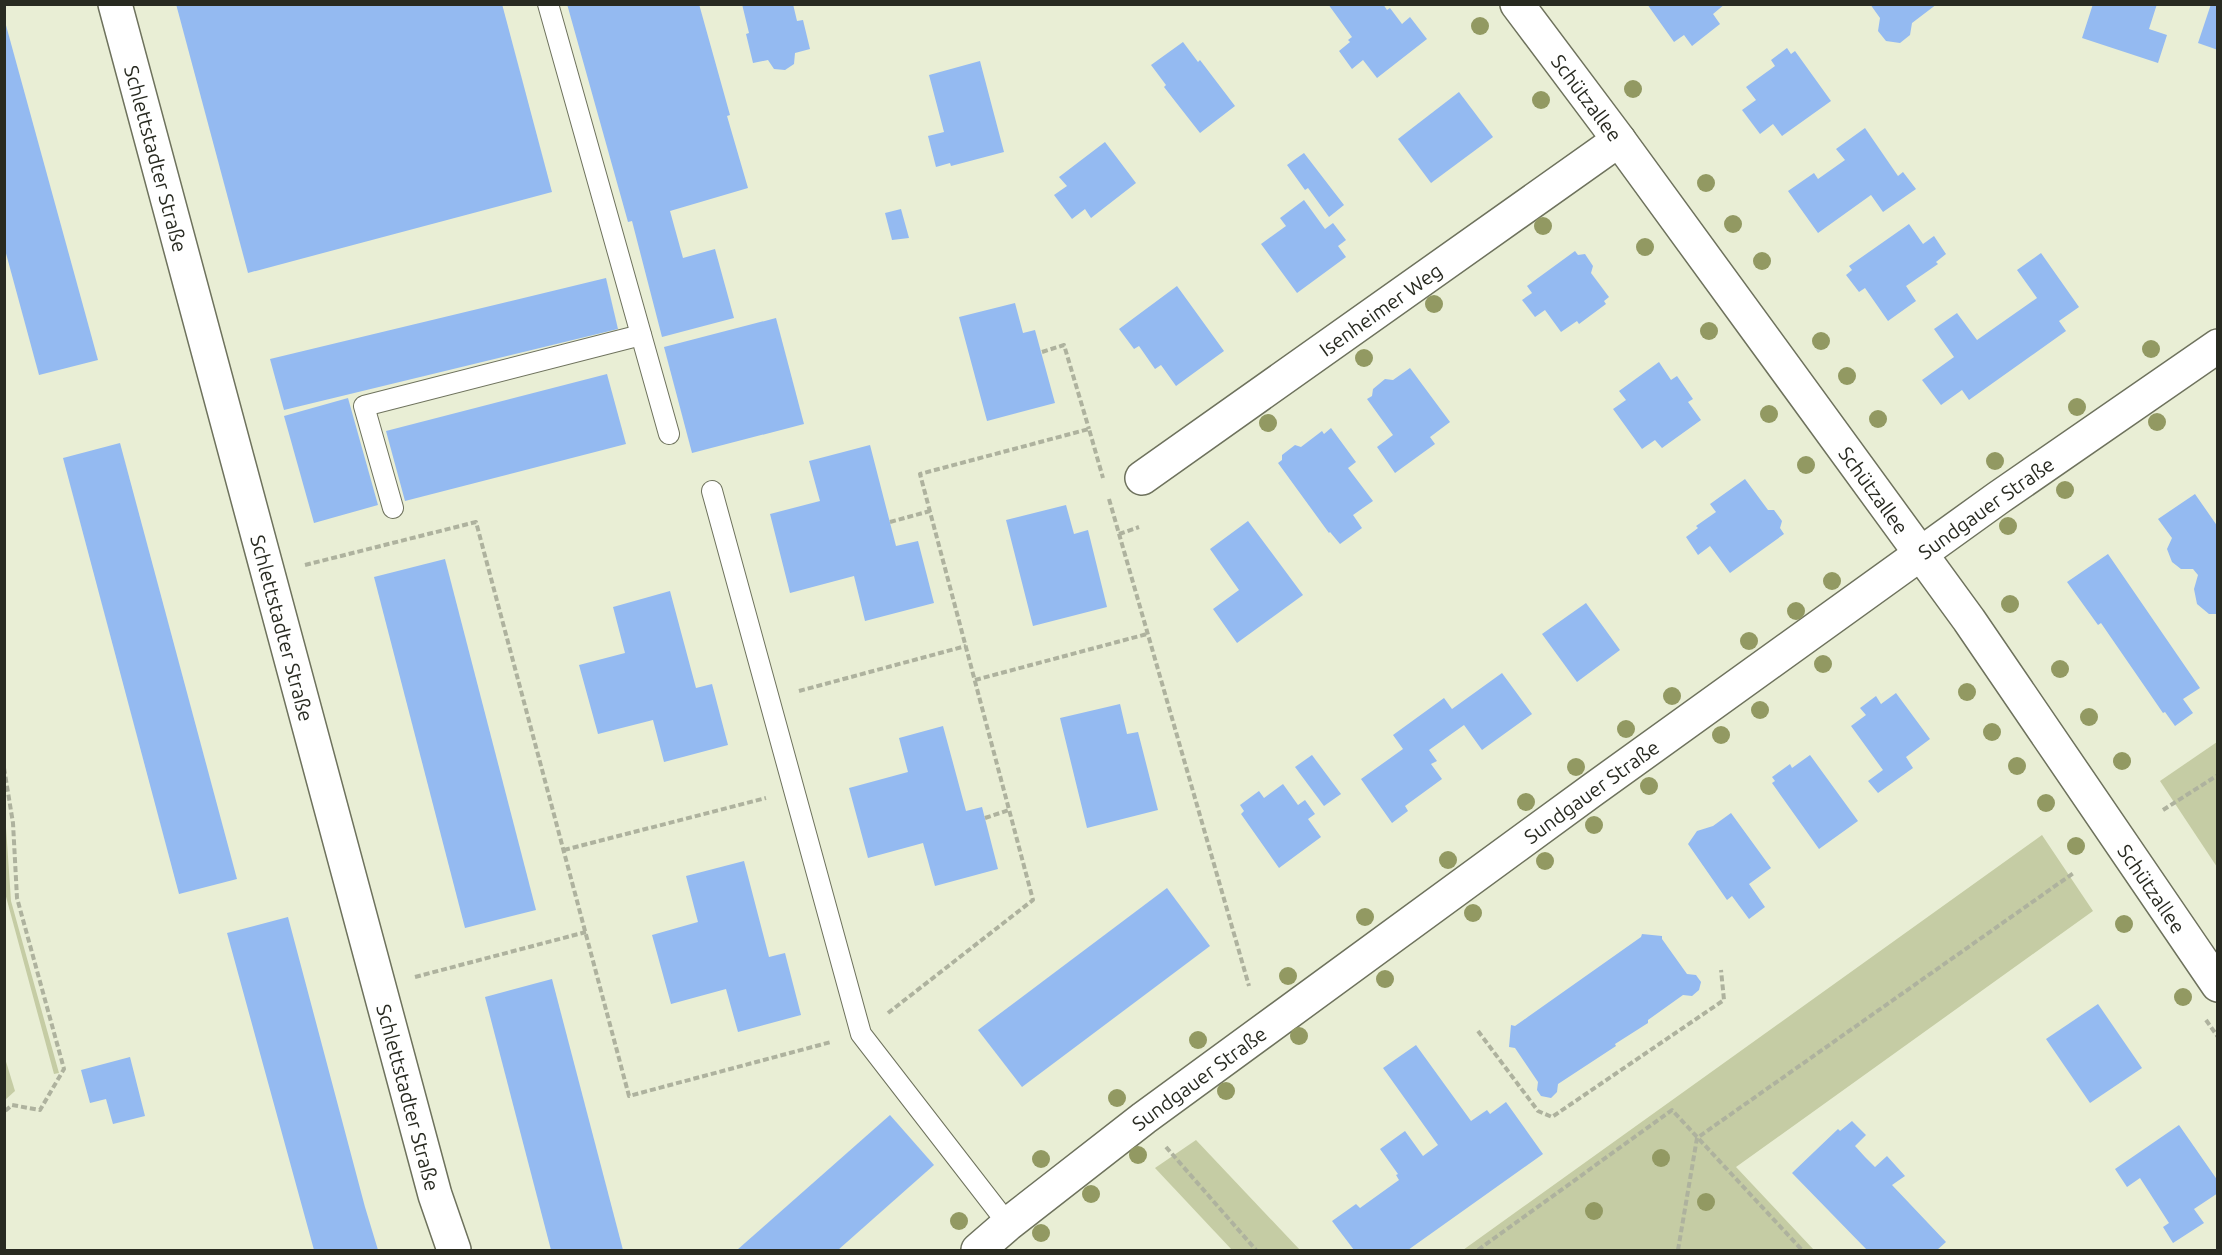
<svg xmlns="http://www.w3.org/2000/svg" width="2222" height="1255" font-family="Ubuntu,sans-serif">
<rect width="100%" height="100%" fill="#e9eed5"/>
<g fill="#c5cca4">
<path d="M 2217,742 L 2217,867 L 2160,781 Z"/>
<path d="M 4,798 L 11,901 L 59,1073 L 54,1074 L 5,893 Z"/>
<path d="M 2042,835 L 2093,911 L 1736,1167 L 1814,1250 L 1463,1250 Z"/>
<path d="M 4,1055 L 15,1091 L 5,1100 L 4,1100 Z"/>
<path d="M 1196,1140 L 1300,1250 L 1232,1250 L 1155,1168 Z"/>
</g>
<g fill="#94baf1">
<path d="M 176,4 L 502,4 L 552,192 L 248,273 Z"/>
<path d="M 567,4 L 699,4 L 730,115 L 727,116 L 748,188 L 670,211 L 683,258 L 715,249 L 734,318 L 662,337 L 632,221 L 628,222 Z"/>
<path d="M 742,4 L 793,4 L 797,21 L 803,20 L 810,49 L 795,53 L 794,64 L 785,70 L 774,69 L 768,60 L 753,63 L 746,34 L 749,33 Z"/>
<path d="M 1328,4 L 1383,4 L 1387,10 L 1390,8 L 1402,24 L 1410,17 L 1427,39 L 1377,78 L 1363,60 L 1352,69 L 1339,51 L 1350,42 L 1348,40 L 1352,37 Z"/>
<path d="M 1647,4 L 1725,4 L 1713,14 L 1720,24 L 1692,46 L 1684,35 L 1674,42 Z"/>
<path d="M 1870,4 L 1937,4 L 1912,23 L 1910,35 L 1900,43 L 1886,41 L 1878,31 L 1880,18 Z"/>
<path d="M 2093,4 L 2157,4 L 2149,29 L 2167,35 L 2158,63 L 2082,38 Z"/>
<path d="M 2211,4 L 2218,4 L 2218,50 L 2198,43 Z"/>
<path d="M 4,18 L 98,360 L 39,375 L 4,246 Z"/>
<path d="M 1183,42 L 1198,62 L 1200,60 L 1235,106 L 1200,133 L 1164,87 L 1166,85 L 1151,65 Z"/>
<path d="M 1787,48 L 1791,54 L 1795,51 L 1831,101 L 1782,136 L 1773,124 L 1760,134 L 1742,110 L 1756,100 L 1746,87 L 1775,66 L 1771,60 Z"/>
<path d="M 980,61 L 1004,152 L 951,166 L 950,163 L 936,167 L 928,136 L 944,132 L 929,75 Z"/>
<path d="M 1459,92 L 1493,137 L 1431,183 L 1398,139 Z"/>
<path d="M 1865,128 L 1898,176 L 1903,172 L 1916,189 L 1883,212 L 1871,195 L 1818,233 L 1788,191 L 1814,173 L 1818,179 L 1845,160 L 1836,149 Z"/>
<path d="M 1105,142 L 1136,183 L 1091,218 L 1085,209 L 1072,219 L 1054,195 L 1067,186 L 1059,177 Z"/>
<path d="M 1304,153 L 1344,205 L 1329,217 L 1308,188 L 1305,190 L 1287,165 Z"/>
<path d="M 1304,200 L 1325,229 L 1333,223 L 1346,240 L 1338,246 L 1346,257 L 1297,293 L 1261,244 L 1286,226 L 1280,218 Z"/>
<path d="M 901,209 L 909,238 L 892,240 L 885,213 Z"/>
<path d="M 1909,224 L 1923,244 L 1934,236 L 1946,254 L 1936,262 L 1938,264 L 1906,286 L 1916,301 L 1888,321 L 1865,288 L 1859,292 L 1846,275 L 1852,270 L 1849,266 Z"/>
<path d="M 1575,251 L 1578,255 L 1585,254 L 1593,266 L 1591,273 L 1609,297 L 1604,301 L 1606,304 L 1579,324 L 1577,321 L 1561,332 L 1545,310 L 1535,317 L 1522,300 L 1532,293 L 1527,286 Z"/>
<path d="M 2041,253 L 2079,307 L 2059,321 L 2066,331 L 1969,400 L 1962,390 L 1941,405 L 1922,380 L 1954,357 L 1934,329 L 1957,313 L 1977,340 L 2037,298 L 2017,270 Z"/>
<path d="M 606,278 L 618,329 L 284,410 L 270,359 Z"/>
<path d="M 1177,286 L 1224,351 L 1176,386 L 1161,365 L 1155,369 L 1139,346 L 1134,349 L 1119,329 Z"/>
<path d="M 1015,303 L 1023,333 L 1035,330 L 1055,403 L 987,421 L 959,317 Z"/>
<path d="M 776,318 L 804,424 L 692,453 L 664,347 Z"/>
<path d="M 1659,362 L 1671,380 L 1677,376 L 1693,399 L 1688,402 L 1701,420 L 1662,448 L 1655,440 L 1642,449 L 1613,409 L 1626,400 L 1619,391 Z"/>
<path d="M 1410,368 L 1450,422 L 1430,437 L 1435,444 L 1395,473 L 1377,447 L 1393,435 L 1367,399 L 1372,396 L 1373,389 L 1385,379 L 1393,380 Z"/>
<path d="M 607,374 L 626,444 L 405,501 L 386,431 Z"/>
<path d="M 348,398 L 378,505 L 314,523 L 284,416 Z"/>
<path d="M 1331,428 L 1356,462 L 1348,468 L 1373,501 L 1353,515 L 1362,528 L 1340,544 L 1330,532 L 1329,533 L 1278,463 L 1282,460 L 1282,455 L 1295,445 L 1301,447 L 1322,431 L 1324,434 Z"/>
<path d="M 120,443 L 237,879 L 179,894 L 63,458 Z"/>
<path d="M 870,445 L 896,546 L 918,541 L 934,603 L 865,621 L 854,576 L 790,593 L 770,514 L 820,501 L 809,461 Z"/>
<path d="M 1745,479 L 1768,510 L 1774,510 L 1782,521 L 1780,528 L 1784,534 L 1730,573 L 1710,546 L 1698,555 L 1686,537 L 1698,528 L 1696,526 L 1716,512 L 1710,504 Z"/>
<path d="M 2195,494 L 2218,527 L 2218,614 L 2209,614 L 2197,604 L 2194,589 L 2198,575 L 2193,569 L 2181,569 L 2172,562 L 2167,549 L 2172,538 L 2158,519 Z"/>
<path d="M 1066,505 L 1074,534 L 1088,530 L 1107,607 L 1033,626 L 1006,520 Z"/>
<path d="M 1248,521 L 1303,595 L 1237,643 L 1213,609 L 1239,590 L 1210,549 Z"/>
<path d="M 2108,554 L 2200,688 L 2183,699 L 2193,713 L 2175,726 L 2165,712 L 2163,713 L 2101,623 L 2098,625 L 2067,582 Z"/>
<path d="M 445,559 L 536,910 L 465,928 L 374,577 Z"/>
<path d="M 670,591 L 696,688 L 712,684 L 728,745 L 664,762 L 653,720 L 598,734 L 579,665 L 625,653 L 613,607 Z"/>
<path d="M 1586,603 L 1620,650 L 1577,682 L 1542,634 Z"/>
<path d="M 1502,673 L 1532,714 L 1482,750 L 1464,725 L 1429,750 L 1437,761 L 1431,764 L 1442,779 L 1405,806 L 1408,811 L 1392,823 L 1361,779 L 1403,749 L 1393,735 L 1444,698 L 1452,709 Z"/>
<path d="M 1896,693 L 1930,739 L 1906,757 L 1913,768 L 1878,793 L 1868,781 L 1883,770 L 1851,726 L 1866,715 L 1860,708 L 1876,696 L 1881,704 Z"/>
<path d="M 1120,704 L 1127,734 L 1138,732 L 1158,810 L 1087,828 L 1060,718 Z"/>
<path d="M 943,726 L 966,811 L 982,807 L 998,869 L 935,886 L 923,843 L 868,858 L 849,788 L 908,772 L 899,738 Z"/>
<path d="M 1312,755 L 1341,794 L 1324,806 L 1295,767 Z"/>
<path d="M 1810,755 L 1858,821 L 1819,849 L 1772,783 L 1775,781 L 1772,777 L 1790,764 L 1792,768 Z"/>
<path d="M 1283,784 L 1298,805 L 1305,800 L 1315,814 L 1308,819 L 1321,837 L 1279,868 L 1241,814 L 1244,811 L 1240,805 L 1259,791 L 1264,798 Z"/>
<path d="M 1731,813 L 1771,868 L 1749,884 L 1765,907 L 1749,919 L 1732,896 L 1727,900 L 1688,844 L 1697,831 L 1713,826 Z"/>
<path d="M 744,861 L 769,957 L 785,953 L 801,1015 L 738,1032 L 726,989 L 671,1004 L 652,935 L 698,922 L 686,876 Z"/>
<path d="M 1167,888 L 1210,946 L 1022,1087 L 978,1030 Z"/>
<path d="M 288,917 L 365,1207 L 378,1250 L 314,1250 L 227,933 Z"/>
<path d="M 1642,934 L 1662,936 L 1662,939 L 1687,974 L 1696,975 L 1701,982 L 1699,990 L 1692,996 L 1683,995 L 1648,1020 L 1648,1023 L 1615,1044 L 1616,1046 L 1558,1084 L 1557,1092 L 1551,1098 L 1541,1096 L 1537,1090 L 1538,1082 L 1515,1048 L 1509,1047 L 1511,1025 L 1515,1026 L 1641,937 Z"/>
<path d="M 552,979 L 623,1250 L 551,1250 L 485,997 Z"/>
<path d="M 2098,1004 L 2142,1068 L 2090,1103 L 2046,1039 Z"/>
<path d="M 1416,1045 L 1471,1121 L 1487,1110 L 1490,1114 L 1506,1102 L 1543,1154 L 1408,1250 L 1354,1250 L 1332,1221 L 1356,1204 L 1360,1208 L 1399,1180 L 1396,1175 L 1398,1174 L 1380,1149 L 1405,1131 L 1423,1156 L 1438,1145 L 1383,1068 Z"/>
<path d="M 130,1057 L 145,1116 L 113,1124 L 106,1099 L 90,1103 L 81,1070 Z"/>
<path d="M 890,1115 L 934,1165 L 838,1250 L 737,1250 Z"/>
<path d="M 1852,1121 L 1866,1135 L 1855,1146 L 1865,1157 L 1875,1167 L 1887,1156 L 1905,1176 L 1892,1185 L 1946,1242 L 1937,1250 L 1867,1250 L 1792,1173 L 1838,1129 L 1840,1131 Z"/>
<path d="M 2179,1125 L 2218,1181 L 2218,1193 L 2194,1209 L 2204,1223 L 2173,1243 L 2163,1227 L 2169,1223 L 2140,1178 L 2127,1187 L 2115,1169 Z"/>
</g>
<g fill="none" stroke-linecap="round" stroke-linejoin="round">
<g stroke="#6e725d" stroke-width="22">
<g id="service">
<path d="M 548,4 L 669,434"/>
<path d="M 712,491 L 861,1034 L 1008,1224"/>
<path d="M 393,508 L 364,406 L 641,335"/>
</g>
</g>
<g stroke="#6e725d" stroke-width="36">
<g id="minor">
<path id="s1" d="M 115,4 L 435,1195 L 454,1250"/>
<path id="s2" d="M 1517,4 L 1616,136 L 1969,620 L 2218,985"/>
<path id="s3" d="M 1142,478 L 1619,140"/>
</g>
</g>
<g stroke="#6e725d" stroke-width="36">
<g id="tertiary">
<path id="s4" d="M 978,1250 L 1008,1224 L 1144,1118 L 1591,791 L 1998,498 L 2218,346"/>
</g>
</g>
<g stroke="#aeb29e" stroke-width="4" stroke-dasharray="6 3" stroke-linecap="butt">
<path d="M 1042,352 L 1064,345 L 1089,429"/>
<path d="M 1109,499 L 1249,986"/>
<path d="M 890,522 L 930,511"/>
<path d="M 1119,534 L 1139,527"/>
<path d="M 305,565 L 476,522 L 629,1096 L 831,1042"/>
<path d="M 975,680 L 1147,634"/>
<path d="M 799,691 L 966,646"/>
<path d="M 4,768 L 13,823 L 17,898 L 64,1069 L 40,1110 L 12,1105 L 4,1112"/>
<path d="M 2163,810 L 2218,775"/>
<path d="M 985,818 L 1009,810"/>
<path d="M 564,850 L 766,798"/>
<path d="M 415,977 L 586,932"/>
<path d="M 888,1013 L 1033,900 L 920,474 L 1089,429 L 1103,478"/>
<path d="M 2206,1020 L 2218,1037"/>
<path d="M 1478,1031 L 1538,1111 L 1552,1117 L 1724,1000 L 1721,970"/>
<path d="M 1166,1147 L 1256,1250"/>
<path d="M 1478,1250 L 1672,1110 L 1802,1250"/>
<path d="M 1678,1250 L 1697,1138 L 2075,872"/>
</g>
<use href="#service" stroke="#fff" stroke-width="20"/>
<use href="#minor" stroke="#fff" stroke-width="33"/>
<use href="#tertiary" stroke="#fff" stroke-width="33"/>
</g>
<g fill="#929962">
<circle cx="1480" cy="26" r="9"/>
<circle cx="1633" cy="89" r="9"/>
<circle cx="1541" cy="100" r="9"/>
<circle cx="1706" cy="183" r="9"/>
<circle cx="1733" cy="224" r="9"/>
<circle cx="1543" cy="226" r="9"/>
<circle cx="1645" cy="247" r="9"/>
<circle cx="1762" cy="261" r="9"/>
<circle cx="1434" cy="304" r="9"/>
<circle cx="1709" cy="331" r="9"/>
<circle cx="1821" cy="341" r="9"/>
<circle cx="2151" cy="349" r="9"/>
<circle cx="1364" cy="358" r="9"/>
<circle cx="1847" cy="376" r="9"/>
<circle cx="2077" cy="407" r="9"/>
<circle cx="1769" cy="414" r="9"/>
<circle cx="1878" cy="419" r="9"/>
<circle cx="2157" cy="422" r="9"/>
<circle cx="1268" cy="423" r="9"/>
<circle cx="1995" cy="461" r="9"/>
<circle cx="1806" cy="465" r="9"/>
<circle cx="2065" cy="490" r="9"/>
<circle cx="2008" cy="526" r="9"/>
<circle cx="1832" cy="581" r="9"/>
<circle cx="2010" cy="604" r="9"/>
<circle cx="1796" cy="611" r="9"/>
<circle cx="1749" cy="641" r="9"/>
<circle cx="1823" cy="664" r="9"/>
<circle cx="2060" cy="669" r="9"/>
<circle cx="1967" cy="692" r="9"/>
<circle cx="1672" cy="696" r="9"/>
<circle cx="1760" cy="710" r="9"/>
<circle cx="2089" cy="717" r="9"/>
<circle cx="1626" cy="729" r="9"/>
<circle cx="1992" cy="732" r="9"/>
<circle cx="1721" cy="735" r="9"/>
<circle cx="2122" cy="761" r="9"/>
<circle cx="2017" cy="766" r="9"/>
<circle cx="1576" cy="767" r="9"/>
<circle cx="1649" cy="786" r="9"/>
<circle cx="1526" cy="802" r="9"/>
<circle cx="2046" cy="803" r="9"/>
<circle cx="1594" cy="825" r="9"/>
<circle cx="2076" cy="846" r="9"/>
<circle cx="1448" cy="860" r="9"/>
<circle cx="1545" cy="861" r="9"/>
<circle cx="1473" cy="913" r="9"/>
<circle cx="1365" cy="917" r="9"/>
<circle cx="2124" cy="924" r="9"/>
<circle cx="1288" cy="976" r="9"/>
<circle cx="1385" cy="979" r="9"/>
<circle cx="2183" cy="997" r="9"/>
<circle cx="1299" cy="1036" r="9"/>
<circle cx="1198" cy="1040" r="9"/>
<circle cx="1226" cy="1091" r="9"/>
<circle cx="1117" cy="1098" r="9"/>
<circle cx="1138" cy="1155" r="9"/>
<circle cx="1661" cy="1158" r="9"/>
<circle cx="1041" cy="1159" r="9"/>
<circle cx="1091" cy="1194" r="9"/>
<circle cx="1706" cy="1202" r="9"/>
<circle cx="1594" cy="1211" r="9"/>
<circle cx="959" cy="1221" r="9"/>
<circle cx="1041" cy="1233" r="9"/>
</g>
<g text-anchor="middle" dominant-baseline="central" stroke-width="5" stroke-linejoin="round" paint-order="stroke">
<g font-size="20" fill="#282a21" stroke="#e9eed5">
<text stroke="none"><textPath href="#s2" startOffset="117">Schützallee</textPath></text>
<text stroke="none"><textPath href="#s1" startOffset="160">Schlettstadter Straße</textPath></text>
<text stroke="none"><textPath href="#s3" startOffset="292">Isenheimer Weg</textPath></text>
<text stroke="none"><textPath href="#s2" startOffset="603">Schützallee</textPath></text>
<text stroke="none"><textPath href="#s4" startOffset="1252">Sundgauer Straße</textPath></text>
<text stroke="none"><textPath href="#s1" startOffset="646">Schlettstadter Straße</textPath></text>
<text stroke="none"><textPath href="#s4" startOffset="766">Sundgauer Straße</textPath></text>
<text stroke="none"><textPath href="#s2" startOffset="1089">Schützallee</textPath></text>
<text stroke="none"><textPath href="#s4" startOffset="280">Sundgauer Straße</textPath></text>
<text stroke="none"><textPath href="#s1" startOffset="1132">Schlettstadter Straße</textPath></text>
</g>
</g>
<rect width="2222" height="1255" fill="none" stroke="#282a21" stroke-width="12"/>
</svg>
